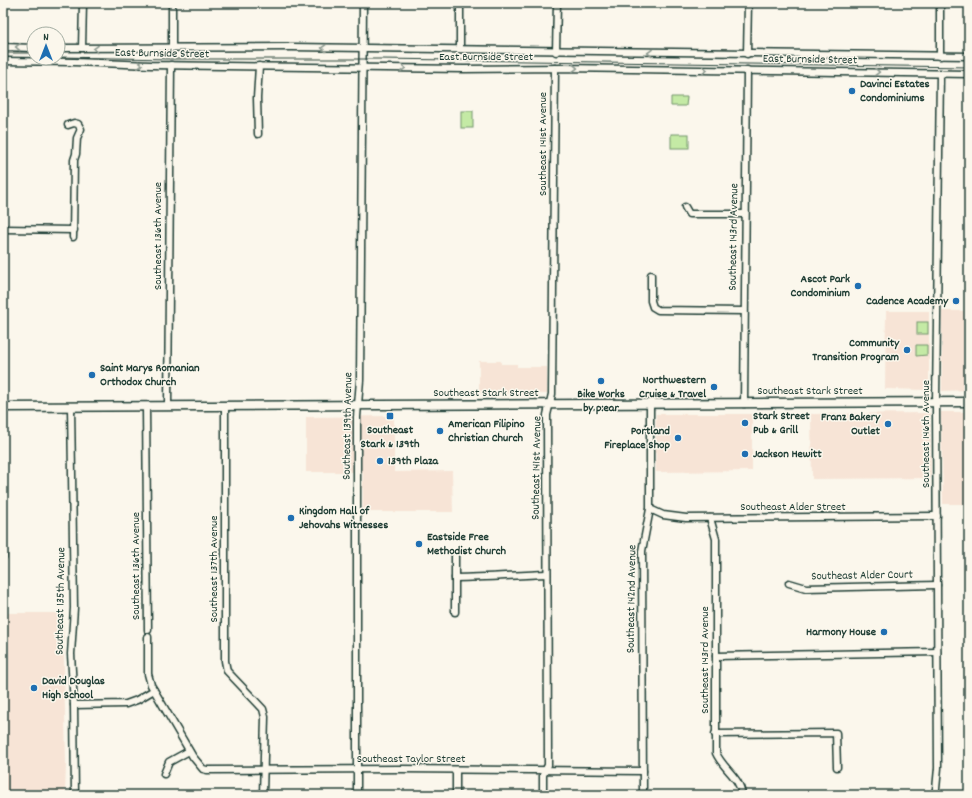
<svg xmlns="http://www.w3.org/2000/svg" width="972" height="798" font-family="Dekko,sans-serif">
<rect width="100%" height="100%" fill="#fbf7ec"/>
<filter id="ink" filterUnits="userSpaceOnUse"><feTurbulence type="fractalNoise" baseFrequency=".025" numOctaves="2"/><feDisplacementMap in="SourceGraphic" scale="8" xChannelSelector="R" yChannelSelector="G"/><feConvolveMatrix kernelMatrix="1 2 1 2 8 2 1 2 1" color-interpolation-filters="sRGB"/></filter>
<g filter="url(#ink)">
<g fill="#f7e4d6">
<path d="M 886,311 L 929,311 L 929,390 L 885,389 Z"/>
<path d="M 942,311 L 969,311 L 969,390 L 942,391 Z"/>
<path d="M 479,361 L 501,361 L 501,364 L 517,364 L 517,367 L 547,367 L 547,394 L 479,393 Z"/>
<path d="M 941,412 L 969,412 L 969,504 L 943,504 Z"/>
<path d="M 930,413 L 931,478 L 812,479 L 811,414 Z"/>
<path d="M 656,414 L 752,414 L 752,471 L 656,472 Z"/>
<path d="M 394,416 L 394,472 L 452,471 L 453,512 L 363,512 L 363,472 L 306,472 L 306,417 Z"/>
<path d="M 3,613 L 63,613 L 66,763 L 65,795 L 3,795 Z"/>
</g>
<g fill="#c4eaa5" stroke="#72946c">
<path d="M 671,97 L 687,97 L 686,106 L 671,106 Z"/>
<rect x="461" y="111" width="12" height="17"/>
<rect x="671" y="134" width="18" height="14"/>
<rect x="917" y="322" width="11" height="12"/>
<path d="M 916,345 L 927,345 L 927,355 L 916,356 Z"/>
</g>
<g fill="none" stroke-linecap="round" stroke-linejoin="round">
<g stroke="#1f3d34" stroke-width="9">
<g id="minor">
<path d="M 460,3 L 460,49"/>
<path d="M 3,47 L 34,48"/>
<path d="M 58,48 L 292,47 L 969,56"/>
<path d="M 82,48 L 83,3"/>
<path d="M 172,48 L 172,3"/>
<path d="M 556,52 L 557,3"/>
<path d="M 747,54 L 748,3"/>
<path d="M 940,56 L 940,3"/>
<path d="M 3,61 L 74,62 L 151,65 L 464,69 L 563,68 L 969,74"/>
<path d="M 68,125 L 74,123 L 78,124 L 81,129 L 77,138 L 76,154 L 74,160 L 73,237"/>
<path d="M 258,134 L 257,98 L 259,66"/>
<path d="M 685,207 L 689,214 L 745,214"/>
<path d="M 3,229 L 74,230"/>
<path d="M 651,275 L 651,301 L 653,307 L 658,310 L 744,311"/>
<path d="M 744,404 L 747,70"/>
<path d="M 168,406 L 171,65"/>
<path d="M 225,406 L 225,661 L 227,671 L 263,709 L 265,717 L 263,795"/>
<path d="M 71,407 L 74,608 L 71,654 L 74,705 L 75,795"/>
<path d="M 146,407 L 148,630"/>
<path d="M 650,509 L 663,515 L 686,518 L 937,516"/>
<path d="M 710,518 L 716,539 L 716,753 C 723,769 740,777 742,795"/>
<path d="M 3,540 L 3,557"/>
<path d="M 455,556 L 455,612"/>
<path d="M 455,578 C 486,578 516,575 547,574"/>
<path d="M 789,583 L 806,588 L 937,585"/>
<path d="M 148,637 L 148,674 L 151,685 L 193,757 L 203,769 L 207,770 L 401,769 L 643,771"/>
<path d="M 716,656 L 937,652"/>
<path d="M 74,705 L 126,704 L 137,700 L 154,690"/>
<path d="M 715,734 L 836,733 L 837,767"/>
<path d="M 456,770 L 456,795"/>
<path d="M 164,774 L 169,762 L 189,751"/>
<path d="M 357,795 L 357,417 L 360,380 L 363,3"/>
<path d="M 543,795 L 543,775 L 548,765 L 547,415 L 552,394 L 555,68"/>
<path d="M 643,795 L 642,551 L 650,509 L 650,404"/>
<path d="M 934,795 L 936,789 L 938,768 L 936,402 L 940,73"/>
</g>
</g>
<g stroke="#1f3d34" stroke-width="11">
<path id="major" d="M 3,407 L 969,402"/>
</g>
<use href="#minor" stroke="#fbf7ec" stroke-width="6"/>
<use href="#major" stroke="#fbf7ec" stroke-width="8"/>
<g stroke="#1f3d34" stroke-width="1">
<path d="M 3,53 L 34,53"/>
<path d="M 58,57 L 171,59 L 380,59 L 969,67"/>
</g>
</g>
<defs><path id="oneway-chevron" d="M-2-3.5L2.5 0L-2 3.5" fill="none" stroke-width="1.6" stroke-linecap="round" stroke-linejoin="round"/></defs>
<g stroke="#8d9a90">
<use href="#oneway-chevron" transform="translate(18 47) rotate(-178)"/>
<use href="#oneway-chevron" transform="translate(324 48) rotate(-179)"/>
<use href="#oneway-chevron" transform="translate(96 49) rotate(-179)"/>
<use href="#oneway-chevron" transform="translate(650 53) rotate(-179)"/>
<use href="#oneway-chevron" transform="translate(140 65) rotate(2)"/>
<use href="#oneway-chevron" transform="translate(403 68) rotate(1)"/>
<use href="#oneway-chevron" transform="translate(575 68) rotate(1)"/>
<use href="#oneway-chevron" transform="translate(705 70) rotate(1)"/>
<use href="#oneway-chevron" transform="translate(877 72) rotate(1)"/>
</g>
</g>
<g fill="#1f6fb2" stroke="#fbf7ec" stroke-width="1.5">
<circle cx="852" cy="91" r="4"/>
<circle cx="858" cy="286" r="4"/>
<circle cx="956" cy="301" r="4"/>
<circle cx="907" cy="350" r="4"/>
<circle cx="92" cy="375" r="4"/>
<circle cx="601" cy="381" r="4"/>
<circle cx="714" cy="387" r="4"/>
<rect x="386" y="412" width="8" height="8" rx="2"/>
<circle cx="745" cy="423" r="4"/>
<circle cx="888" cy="424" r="4"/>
<circle cx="440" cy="431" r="4"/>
<circle cx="678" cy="438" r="4"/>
<circle cx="745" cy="454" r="4"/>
<circle cx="380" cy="461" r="4"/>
<circle cx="291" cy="518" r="4"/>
<circle cx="419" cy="544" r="4"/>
<circle cx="884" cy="632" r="4"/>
<circle cx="34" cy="688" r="4"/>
</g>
<g text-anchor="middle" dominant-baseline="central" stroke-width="3" stroke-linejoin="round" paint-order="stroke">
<g font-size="12" fill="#1f3d34" stroke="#fbf7ec">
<text transform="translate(162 54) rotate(1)">East Burnside Street</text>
<text x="486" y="57">East Burnside Street</text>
<text transform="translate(810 60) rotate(1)">East Burnside Street</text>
<text transform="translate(543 144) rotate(-90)">Southeast 141st Avenue</text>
<text transform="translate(158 236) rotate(-90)">Southeast 136th Avenue</text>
<text transform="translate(734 237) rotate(-89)">Southeast 143rd Avenue</text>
<text x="810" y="391">Southeast Stark Street</text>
<text x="486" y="393">Southeast Stark Street</text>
<text transform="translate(348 426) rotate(-89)">Southeast 139th Avenue</text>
<text transform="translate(926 434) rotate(-90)">Southeast 146th Avenue</text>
<text transform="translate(537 468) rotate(-89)">Southeast 141st Avenue</text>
<text x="793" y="507">Southeast Alder Street</text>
<text transform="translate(136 566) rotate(-90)">Southeast 136th Avenue</text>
<text transform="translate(214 569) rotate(-90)">Southeast 137th Avenue</text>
<text transform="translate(862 576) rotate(-1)">Southeast Alder Court</text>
<text transform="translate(632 599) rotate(-89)">Southeast 142nd Avenue</text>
<text transform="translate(61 601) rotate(-89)">Southeast 135th Avenue</text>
<text transform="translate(705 660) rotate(-90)">Southeast 143rd Avenue</text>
<text x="411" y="759">Southeast Taylor Street</text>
</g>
<g font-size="12" font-weight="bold" fill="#1f3d34" stroke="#fbf7ec" text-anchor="start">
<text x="860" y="84">Davinci Estates<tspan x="860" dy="14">Condominiums</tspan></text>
<text x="850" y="279" text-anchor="end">Ascot Park<tspan x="850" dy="14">Condominium</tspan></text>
<text x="948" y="301" text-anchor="end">Cadence Academy</text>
<text x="899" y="343" text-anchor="end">Community<tspan x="899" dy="14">Transition Program</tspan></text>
<text x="100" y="368">Saint Marys Romanian<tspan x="100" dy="14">Orthodox Church</tspan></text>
<text x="706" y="380" text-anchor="end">Northwestern<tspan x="706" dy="14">Cruise &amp; Travel</tspan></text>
<text x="601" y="394" text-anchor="middle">Bike Works<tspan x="601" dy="14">by p:ear</tspan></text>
<text x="753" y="416">Stark Street<tspan x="753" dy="14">Pub &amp; Grill</tspan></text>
<text x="880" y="417" text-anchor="end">Franz Bakery<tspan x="880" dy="14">Outlet</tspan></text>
<text x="448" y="424">American Filipino<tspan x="448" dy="14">Christian Church</tspan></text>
<text x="390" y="430" text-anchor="middle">Southeast<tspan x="390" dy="14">Stark &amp; 139th</tspan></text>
<text x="670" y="431" text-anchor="end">Portland<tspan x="670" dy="14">Fireplace Shop</tspan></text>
<text x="753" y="454">Jackson Hewitt</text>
<text x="388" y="461">139th Plaza</text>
<text x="299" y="511">Kingdom Hall of<tspan x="299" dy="14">Jehovahs Witnesses</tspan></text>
<text x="427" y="537">Eastside Free<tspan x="427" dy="14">Methodist Church</tspan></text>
<text x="876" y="632" text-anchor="end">Harmony House</text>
<text x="42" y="681">David Douglas<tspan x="42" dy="14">High School</tspan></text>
</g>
</g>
<rect width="972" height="798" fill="none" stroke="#fbf7ec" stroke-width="16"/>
<rect x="8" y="8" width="956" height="782" fill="none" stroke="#1f3d34" stroke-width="1.5" filter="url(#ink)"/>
<g transform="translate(46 46)"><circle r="19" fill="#fbf7ec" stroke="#a3ada2"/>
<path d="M0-3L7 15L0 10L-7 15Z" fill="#1f6fb2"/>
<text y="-6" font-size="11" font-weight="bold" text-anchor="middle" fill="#1f3d34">N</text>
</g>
</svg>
